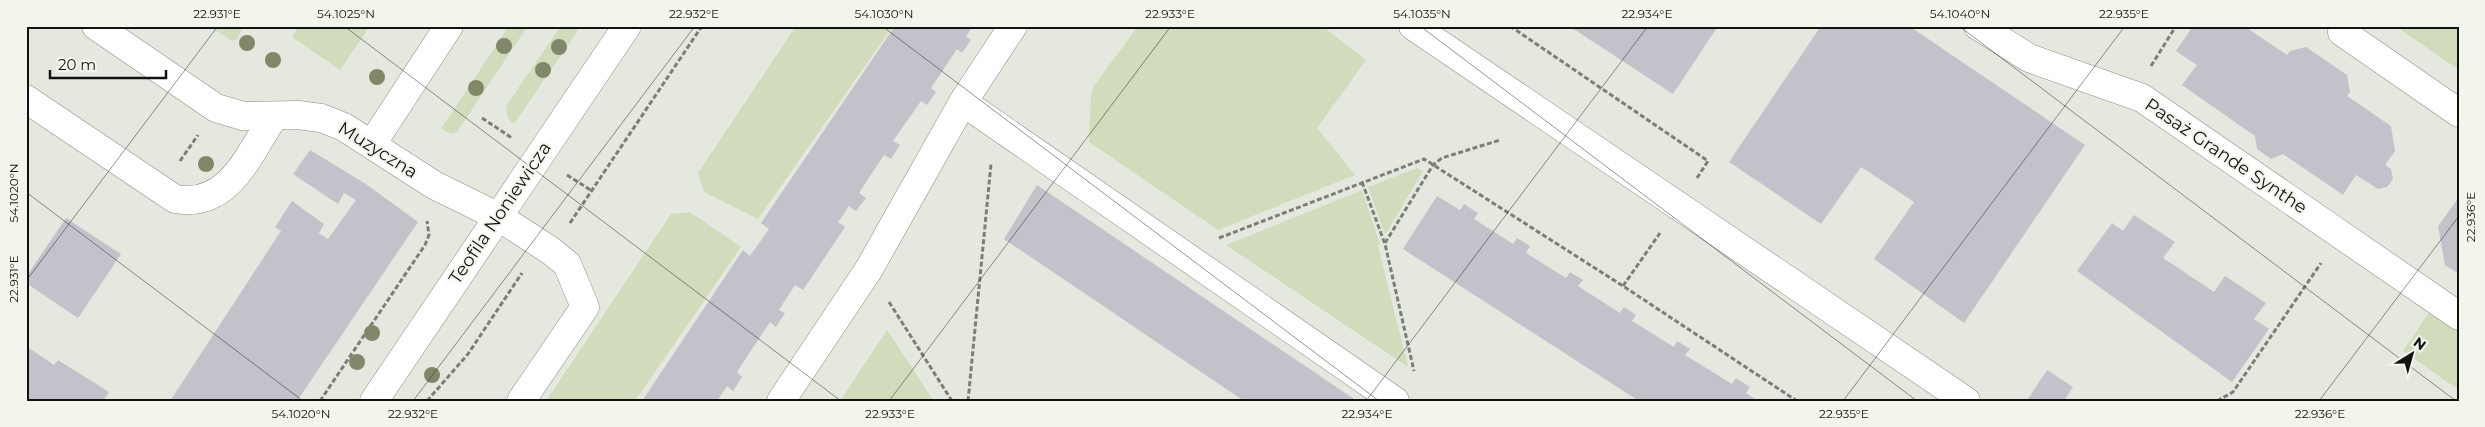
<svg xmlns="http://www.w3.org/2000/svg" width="2485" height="427" font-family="Montserrat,sans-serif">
<rect width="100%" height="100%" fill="#e5e8df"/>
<g fill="#d1dcbc">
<path d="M 209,26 L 241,26 L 242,29 L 237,39 L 232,41 Z"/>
<path d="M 299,26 L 370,26 L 340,70 L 292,37 Z"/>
<path d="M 509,26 L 528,26 L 457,132 L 452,134 L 441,129 Z"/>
<path d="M 561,26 L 581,26 L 514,124 L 508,119 L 506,106 Z"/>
<path d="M 796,26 L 893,26 L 758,219 L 704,192 L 698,173 Z"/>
<path d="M 1138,26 L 1322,26 L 1366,60 L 1317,128 L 1355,175 L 1218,230 L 1089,142 L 1091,94 L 1094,86 Z"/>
<path d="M 2403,26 L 2459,26 L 2459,70 L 2401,30 Z"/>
<path d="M 1417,168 L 1423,171 L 1385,235 L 1368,187 Z"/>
<path d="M 1362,190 L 1380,244 L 1378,246 L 1408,367 L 1226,245 Z"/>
<path d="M 690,212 L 741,247 L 635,401 L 546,401 L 671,214 Z"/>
<path d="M 2435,304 L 2459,320 L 2459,390 L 2403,351 Z"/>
<path d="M 887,330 L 934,401 L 840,401 Z"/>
</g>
<g fill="#c3c2cb">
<path d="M 895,26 L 973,26 L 966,36 L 971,40 L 962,53 L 957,49 L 931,88 L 936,92 L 927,105 L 921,101 L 893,141 L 900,145 L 891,159 L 884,155 L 859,193 L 866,198 L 856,211 L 849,206 L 841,218 L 838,222 L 845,227 L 803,290 L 795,285 L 779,310 L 785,313 L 776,327 L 770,322 L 737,372 L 742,377 L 733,391 L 727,386 L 717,401 L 642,401 L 743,250 L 750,256 L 769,229 L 761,223 Z"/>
<path d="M 1569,26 L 1718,26 L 1673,94 Z"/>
<path d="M 1821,26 L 1909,26 L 2085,145 L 1964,323 L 1874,259 L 1914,202 L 1861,167 L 1821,224 L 1729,162 Z"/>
<path d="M 2193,26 L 2244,26 L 2287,55 L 2290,51 L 2306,47 L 2347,75 L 2350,92 L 2347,96 L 2391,126 L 2395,151 L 2385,165 L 2391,169 L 2393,179 L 2387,187 L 2378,189 L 2356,175 L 2343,195 L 2283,154 L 2271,159 L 2257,149 L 2255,136 L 2182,85 L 2197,65 L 2176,51 Z"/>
<path d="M 310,150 L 366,184 L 418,222 L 297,401 L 170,401 L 281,231 L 275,227 L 292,201 L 324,224 L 319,233 L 328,239 L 356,200 L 344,193 L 338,204 L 293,174 Z"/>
<path d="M 1037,185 L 1357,401 L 1244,401 L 1004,239 Z"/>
<path d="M 1437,196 L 1460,210 L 1464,204 L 1478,213 L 1474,219 L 1513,244 L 1517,238 L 1530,246 L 1526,253 L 1566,278 L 1570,272 L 1583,280 L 1578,286 L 1620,313 L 1624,307 L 1636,315 L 1632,321 L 1674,347 L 1677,341 L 1690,349 L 1685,355 L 1732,384 L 1736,378 L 1750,387 L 1746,393 L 1758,401 L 1639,401 L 1403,249 Z"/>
<path d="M 2459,197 L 2459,274 L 2445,265 L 2438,226 Z"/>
<path d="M 2134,215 L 2175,242 L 2163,258 L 2214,292 L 2225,276 L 2266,303 L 2254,319 L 2269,329 L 2232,382 L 2077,271 L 2112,223 L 2123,231 Z"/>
<path d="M 66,218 L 121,254 L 78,318 L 26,283 L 26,277 Z"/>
<path d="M 26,346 L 54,365 L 58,360 L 109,392 L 103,401 L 26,401 Z"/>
<path d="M 2047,370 L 2073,387 L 2064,401 L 2028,399 Z"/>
</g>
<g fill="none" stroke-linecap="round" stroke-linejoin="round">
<g stroke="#8c8f86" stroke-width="29">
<g id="minor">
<path d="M 96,26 L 216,108 L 243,116 L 298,115 L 321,118 L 344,127 L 434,185 L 499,217 L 551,251 L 567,264 L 585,307 L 521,401"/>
<path d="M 1013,26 L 963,102 L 1395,401"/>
<path d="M 1413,26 L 1966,401"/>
<path d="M 1978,26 L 2029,58 L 2142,98 L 2459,316"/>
<path d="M 2346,26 L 2342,32 L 2459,113"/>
<path d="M 26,99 L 175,199 C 229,209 249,154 274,116"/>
<path d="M 372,144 L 449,26"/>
<path d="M 374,401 L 627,26"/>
<path d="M 781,401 L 869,269 L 963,102"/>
</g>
</g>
<g stroke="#7c7e78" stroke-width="3" stroke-dasharray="5 2.5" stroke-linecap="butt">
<path d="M 1510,26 L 1708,161 L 1697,178"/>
<path d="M 2151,66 L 2176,26"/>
<path d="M 482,118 L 512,138"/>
<path d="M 180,161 L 198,135"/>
<path d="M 567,175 L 592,191"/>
<path d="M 1362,182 L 1385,244 L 1414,371"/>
<path d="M 570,223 L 702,26"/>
<path d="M 1219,238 L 1424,159 L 1623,286 L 1797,401"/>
<path d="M 1385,243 L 1433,165 L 1442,158 L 1500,140"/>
<path d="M 1623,286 L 1660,233"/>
<path d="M 889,302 L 952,401"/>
<path d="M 320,401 L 425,245 L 429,235 L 427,221"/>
<path d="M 427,401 L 468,354 L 522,273"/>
<path d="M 968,401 L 991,164"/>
<path d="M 2217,401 L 2233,392 L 2321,263"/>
</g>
<use href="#minor" stroke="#fff" stroke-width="28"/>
</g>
<g fill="#808869">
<circle cx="247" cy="43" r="8"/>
<circle cx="504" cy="46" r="8"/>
<circle cx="559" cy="47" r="8"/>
<circle cx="273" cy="60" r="8"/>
<circle cx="543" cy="70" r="8"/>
<circle cx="377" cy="77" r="8"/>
<circle cx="476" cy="88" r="8"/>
<circle cx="206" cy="164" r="8"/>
<circle cx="372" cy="333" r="8"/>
<circle cx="357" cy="362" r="8"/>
<circle cx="432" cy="375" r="8"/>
</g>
<path fill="none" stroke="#121310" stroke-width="1" stroke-opacity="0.45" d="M 344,26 L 841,401M 882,26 L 1379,401M 1420,26 L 1917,401M 1959,26 L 2456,401M 26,192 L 303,401M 26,281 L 218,26M 413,401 L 695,26M 889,401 L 1171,26M 1366,401 L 1648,26M 1843,401 L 2125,26M 2319,401 L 2459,216"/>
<g text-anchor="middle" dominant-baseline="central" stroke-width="4" stroke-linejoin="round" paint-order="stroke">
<g font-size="18" fill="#121310" stroke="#f2f5ec">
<text transform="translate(378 150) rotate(32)">Muzyczna</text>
<text transform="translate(2226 156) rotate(34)">Pasaż Grande Synthe</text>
<text transform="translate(500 213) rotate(-56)">Teofila Noniewicza</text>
</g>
</g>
<rect width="2485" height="427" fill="none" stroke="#f2f5ec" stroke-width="55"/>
<g transform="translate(2412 354) rotate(37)" stroke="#f2f5ec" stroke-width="4" paint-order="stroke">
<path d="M0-4L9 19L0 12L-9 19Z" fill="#121310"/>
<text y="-8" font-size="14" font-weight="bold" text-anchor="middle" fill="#121310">N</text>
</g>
<path d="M50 70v8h116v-8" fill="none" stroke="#121310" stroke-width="2.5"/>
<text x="58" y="70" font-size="15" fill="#121310" stroke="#f2f5ec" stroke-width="4" paint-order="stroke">20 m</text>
<rect x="28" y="28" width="2430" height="372" fill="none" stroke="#121310" stroke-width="2"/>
<g font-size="12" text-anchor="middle" fill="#121310">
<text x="217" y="18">22.931°E</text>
<text x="346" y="18">54.1025°N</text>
<text x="694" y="18">22.932°E</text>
<text x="884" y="18">54.1030°N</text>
<text x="1170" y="18">22.933°E</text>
<text x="1422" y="18">54.1035°N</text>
<text x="1647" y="18">22.934°E</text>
<text x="1960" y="18">54.1040°N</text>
<text x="2124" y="18">22.935°E</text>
<text transform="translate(14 193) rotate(-90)" y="4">54.1020°N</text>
<text transform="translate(2471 217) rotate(-90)" y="4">22.936°E</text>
<text transform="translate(14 279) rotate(-90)" y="4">22.931°E</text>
<text x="301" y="418">54.1020°N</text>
<text x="413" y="418">22.932°E</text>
<text x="890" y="418">22.933°E</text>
<text x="1367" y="418">22.934°E</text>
<text x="1844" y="418">22.935°E</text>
<text x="2320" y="418">22.936°E</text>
</g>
</svg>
